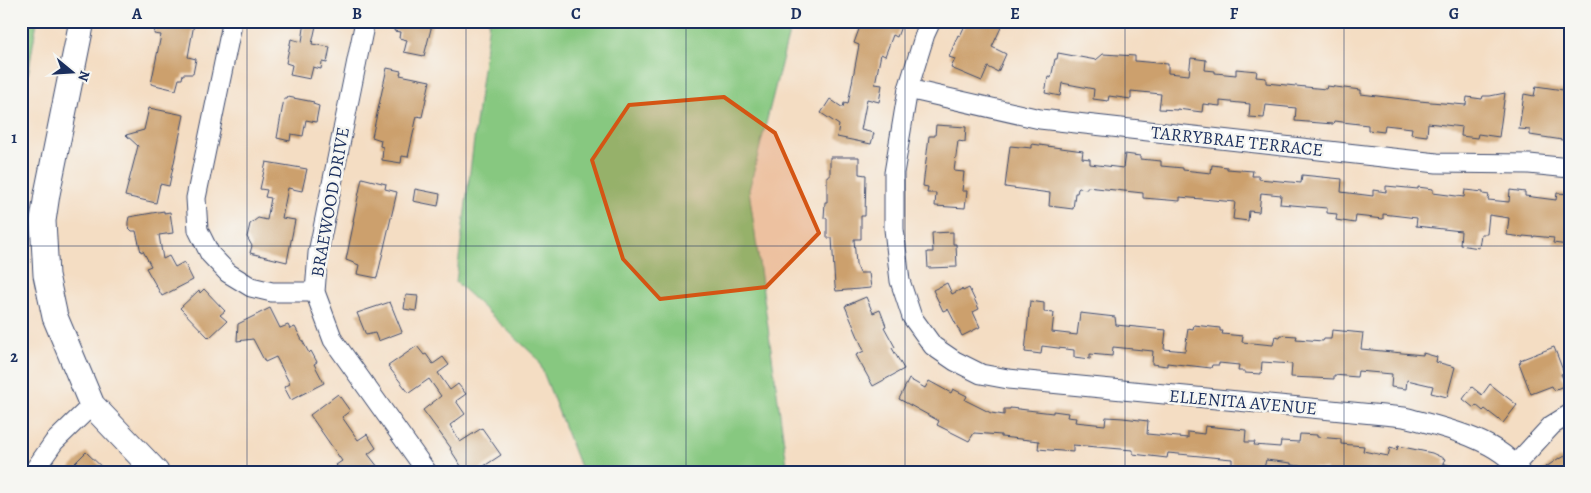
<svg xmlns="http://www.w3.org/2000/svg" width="1591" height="493" font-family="Alegreya,serif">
<rect width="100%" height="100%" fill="#f6f6f2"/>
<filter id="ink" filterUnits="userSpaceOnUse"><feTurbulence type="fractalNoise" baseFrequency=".02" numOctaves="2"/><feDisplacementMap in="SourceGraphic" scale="10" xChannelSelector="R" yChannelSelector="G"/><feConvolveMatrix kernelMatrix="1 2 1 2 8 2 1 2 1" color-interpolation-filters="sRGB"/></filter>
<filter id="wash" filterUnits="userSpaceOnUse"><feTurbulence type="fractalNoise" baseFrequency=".0096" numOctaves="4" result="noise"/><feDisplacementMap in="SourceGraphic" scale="20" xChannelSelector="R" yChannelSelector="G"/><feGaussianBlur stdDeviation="1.12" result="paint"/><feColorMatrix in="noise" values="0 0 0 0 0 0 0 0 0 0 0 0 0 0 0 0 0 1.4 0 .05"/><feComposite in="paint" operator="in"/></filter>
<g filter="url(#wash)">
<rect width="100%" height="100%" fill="#f4ddc3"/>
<g fill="#87c880" stroke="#517c6f">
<path d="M 21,21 L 37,21 L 21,117 Z"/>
<path d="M 489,21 L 792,21 L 749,190 L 788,472 L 582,472 L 538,359 L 456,282 Z"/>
</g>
<g id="blocks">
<g fill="#cca06d">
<path d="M 156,21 L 181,21 L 194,24 L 188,57 L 196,59 L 193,74 L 183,74 L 182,79 L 179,79 L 176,90 L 151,84 L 161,35 L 154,34 Z"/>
<path d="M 305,21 L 317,21 L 312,44 L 330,47 L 327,63 L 322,62 L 321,69 L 313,67 L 310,79 L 290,75 L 292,65 L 286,63 L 291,39 L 302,42 Z"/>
<path d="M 396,21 L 433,21 L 424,56 L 404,52 L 407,40 L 399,38 L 400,32 L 394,31 Z"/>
<path d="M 862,21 L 903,21 L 897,37 L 893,35 L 885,56 L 881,54 L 875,84 L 882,85 L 879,102 L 867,99 L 861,130 L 874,133 L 871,144 L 837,137 L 839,125 L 821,113 L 830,99 L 843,108 L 844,103 L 848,104 L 859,45 L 854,43 Z"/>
<path d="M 967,21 L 1004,21 L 992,47 L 1006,54 L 998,72 L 988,67 L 982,81 L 951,68 L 955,59 L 949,57 L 958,35 L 960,36 Z"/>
<path d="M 1058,53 L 1096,60 L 1103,54 L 1135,56 L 1135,61 L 1168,64 L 1168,73 L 1189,75 L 1191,58 L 1206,60 L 1205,70 L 1215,71 L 1215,73 L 1236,75 L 1236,69 L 1257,71 L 1256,77 L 1266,78 L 1266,83 L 1326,89 L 1327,86 L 1361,90 L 1361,94 L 1419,101 L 1466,105 L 1467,97 L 1482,99 L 1483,96 L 1490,96 L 1505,93 L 1499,137 L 1478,134 L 1477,138 L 1461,136 L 1462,127 L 1428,123 L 1427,136 L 1411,134 L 1412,128 L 1385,125 L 1384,132 L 1368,130 L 1368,125 L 1334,121 L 1333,124 L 1295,121 L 1296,108 L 1266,105 L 1264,118 L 1249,117 L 1250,104 L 1220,101 L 1220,106 L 1203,104 L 1202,112 L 1177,109 L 1177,110 L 1159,109 L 1161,94 L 1131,91 L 1131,99 L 1109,96 L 1108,101 L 1093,99 L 1094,89 L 1062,83 L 1060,96 L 1045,93 L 1048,77 L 1051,78 L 1055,59 L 1057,59 Z"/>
<path d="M 387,68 L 401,71 L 400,75 L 430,81 L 422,117 L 417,116 L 408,157 L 402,156 L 401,163 L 382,160 L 383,147 L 380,146 L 381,140 L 372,137 Z"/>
<path d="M 1536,86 L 1570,91 L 1569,141 L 1530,135 L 1530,130 L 1519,129 L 1524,94 L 1534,96 Z"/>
<path d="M 288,97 L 314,102 L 313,104 L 319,106 L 316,122 L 306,120 L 303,136 L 291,134 L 290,141 L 277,138 L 284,99 L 287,99 Z"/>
<path d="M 149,108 L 184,115 L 169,186 L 160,184 L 156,203 L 125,196 L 138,146 L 126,135 L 144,130 Z"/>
<path d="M 936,125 L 966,127 L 965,142 L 958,141 L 954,171 L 964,172 L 962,191 L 967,191 L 965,208 L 935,206 L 936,193 L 927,193 L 928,187 L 923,186 L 929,136 L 935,136 Z"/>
<path d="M 1032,144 L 1083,151 L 1082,158 L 1090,159 L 1090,164 L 1123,168 L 1125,154 L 1140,156 L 1140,159 L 1161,161 L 1161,166 L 1183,168 L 1183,170 L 1211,173 L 1212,165 L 1227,167 L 1227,169 L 1253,171 L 1252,176 L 1259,176 L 1259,179 L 1301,183 L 1302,175 L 1342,179 L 1341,192 L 1373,196 L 1373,190 L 1386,192 L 1386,186 L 1418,189 L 1418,187 L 1433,189 L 1433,193 L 1464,197 L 1465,190 L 1483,192 L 1483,194 L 1489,195 L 1488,200 L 1509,202 L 1510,190 L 1525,192 L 1525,196 L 1556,200 L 1557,193 L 1570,194 L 1570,236 L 1568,245 L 1553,243 L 1554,238 L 1534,236 L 1534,237 L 1523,236 L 1523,237 L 1507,235 L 1509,218 L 1489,215 L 1487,234 L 1481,234 L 1479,248 L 1460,245 L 1461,231 L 1416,226 L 1417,218 L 1383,214 L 1383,219 L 1356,216 L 1355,223 L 1336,220 L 1337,214 L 1327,213 L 1327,208 L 1280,204 L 1281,195 L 1261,193 L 1259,212 L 1249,211 L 1248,221 L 1233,219 L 1235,202 L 1180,197 L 1180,201 L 1143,198 L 1143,193 L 1087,187 L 1087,189 L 1079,188 L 1078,189 L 1077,193 L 1075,193 L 1073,209 L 1049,206 L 1050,193 L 1005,187 L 1010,146 L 1032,148 Z"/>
<path d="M 830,157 L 859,157 L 859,174 L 866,175 L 865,216 L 861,216 L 861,239 L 854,239 L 856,264 L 860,273 L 869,273 L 871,288 L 836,291 L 835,286 L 832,238 L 827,238 L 827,218 L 824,218 L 825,202 L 827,202 L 827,176 L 830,176 Z"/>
<path d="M 266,162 L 307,169 L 302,191 L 288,188 L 282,218 L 295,220 L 287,262 L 250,253 L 252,246 L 247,237 L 250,224 L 258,218 L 267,220 L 271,198 L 265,197 L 267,190 L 260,189 Z"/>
<path d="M 362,178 L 386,184 L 385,189 L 397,192 L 377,278 L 357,274 L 359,265 L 346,260 L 354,221 L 353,221 Z"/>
<path d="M 415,189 L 440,194 L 438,206 L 413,201 Z"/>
<path d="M 164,211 L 164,213 L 170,212 L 173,233 L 159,235 L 163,259 L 169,256 L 175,267 L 184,262 L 193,280 L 162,296 L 146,268 L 151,266 L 143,251 L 141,252 L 136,231 L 132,231 L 128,227 L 128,222 L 129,217 Z"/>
<path d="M 953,232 L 953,244 L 956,244 L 957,267 L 928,268 L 927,252 L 933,252 L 932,233 Z"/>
<path d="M 947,283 L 952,294 L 962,289 L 963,291 L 969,288 L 979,309 L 973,312 L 980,327 L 962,336 L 948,309 L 943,311 L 933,290 Z"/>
<path d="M 204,289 L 225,311 L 220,315 L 227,321 L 209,338 L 180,308 L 199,290 L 200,293 Z"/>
<path d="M 406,295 L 418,296 L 416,311 L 404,309 Z"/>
<path d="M 866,297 L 873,313 L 880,310 L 886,326 L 884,327 L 895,347 L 892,348 L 904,369 L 873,386 L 856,355 L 864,351 L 845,306 Z"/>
<path d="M 1030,301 L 1044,303 L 1044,312 L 1054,313 L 1052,332 L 1077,335 L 1080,313 L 1115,317 L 1116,325 L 1166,330 L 1164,349 L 1185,351 L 1188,328 L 1193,329 L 1194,325 L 1220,328 L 1220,331 L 1223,331 L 1222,334 L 1243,336 L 1242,342 L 1273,345 L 1275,336 L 1280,337 L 1281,335 L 1297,336 L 1296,339 L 1323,341 L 1324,339 L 1331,339 L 1332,330 L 1363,333 L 1361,349 L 1423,355 L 1423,353 L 1437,357 L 1436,362 L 1455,367 L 1447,397 L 1431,393 L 1433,386 L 1407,380 L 1406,389 L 1391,387 L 1392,374 L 1358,371 L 1357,377 L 1334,375 L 1334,379 L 1291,377 L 1292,364 L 1262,362 L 1261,374 L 1245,373 L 1245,371 L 1238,371 L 1239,365 L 1219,363 L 1219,365 L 1212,365 L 1211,368 L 1167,363 L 1167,366 L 1152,364 L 1153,351 L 1113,347 L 1112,356 L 1090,354 L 1090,359 L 1074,357 L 1074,350 L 1042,346 L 1041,354 L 1025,352 Z"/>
<path d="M 390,302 L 402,332 L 378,341 L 375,333 L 366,335 L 357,313 Z"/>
<path d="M 270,308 L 280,328 L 288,325 L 290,329 L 295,327 L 309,353 L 311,351 L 317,362 L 314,364 L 324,383 L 291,400 L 284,387 L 290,384 L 276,357 L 265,362 L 253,339 L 237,341 L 238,324 Z"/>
<path d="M 417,346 L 424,355 L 426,354 L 433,364 L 443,357 L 449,365 L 438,373 L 450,390 L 458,384 L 466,394 L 456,401 L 465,414 L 450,425 L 460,442 L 482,428 L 501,455 L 475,472 L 465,472 L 450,449 L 451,448 L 423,410 L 441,396 L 429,379 L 409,393 L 388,366 Z"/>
<path d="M 1554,347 L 1564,373 L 1561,374 L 1566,385 L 1554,390 L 1552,386 L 1531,394 L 1519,363 L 1521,362 L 1520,360 Z"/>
<path d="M 909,379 L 925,388 L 929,381 L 951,393 L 953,389 L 967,396 L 965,400 L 991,413 L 1004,415 L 1004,409 L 1010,409 L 1010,408 L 1053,413 L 1053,411 L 1068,413 L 1067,417 L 1076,418 L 1075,422 L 1105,425 L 1106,417 L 1123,418 L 1148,421 L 1147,434 L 1188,438 L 1188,432 L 1204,434 L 1205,426 L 1246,430 L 1245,442 L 1255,442 L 1254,445 L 1280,447 L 1281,441 L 1299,442 L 1300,434 L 1317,435 L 1317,437 L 1341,439 L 1341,444 L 1364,446 L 1363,451 L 1388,456 L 1390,448 L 1397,450 L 1398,446 L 1432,453 L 1445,459 L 1443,463 L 1463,472 L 1325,472 L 1326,469 L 1291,465 L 1291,463 L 1266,460 L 1263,472 L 1246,472 L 1246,466 L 1232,464 L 1232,459 L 1168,453 L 1167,458 L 1133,454 L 1133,450 L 1073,445 L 1073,452 L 1038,449 L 1039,441 L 1001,437 L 1001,435 L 974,433 L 969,441 L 937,425 L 939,421 L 899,399 Z"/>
<path d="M 1490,384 L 1517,405 L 1503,423 L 1485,409 L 1483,411 L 1476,405 L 1474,408 L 1463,399 L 1472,387 L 1482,395 Z"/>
<path d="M 338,394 L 350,411 L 342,417 L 358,440 L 367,434 L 376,448 L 368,454 L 378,467 L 372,472 L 343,472 L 336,465 L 342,461 L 310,415 Z"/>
<path d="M 86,452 L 107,472 L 66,472 Z"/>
<path d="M 1565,456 L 1570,463 L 1570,472 L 1539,472 L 1559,458 L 1560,459 Z"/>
</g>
</g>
</g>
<g filter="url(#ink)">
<use href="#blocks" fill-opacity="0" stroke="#3c496d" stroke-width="1"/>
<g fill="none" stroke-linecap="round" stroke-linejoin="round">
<g stroke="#3c496d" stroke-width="21">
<g id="minor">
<path d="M 365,21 L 318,253 L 315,292 L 333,340 L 427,472"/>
<path d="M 931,21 L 925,34 L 908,89 L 894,173 L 894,229 L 900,281 L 912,317 L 933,346 L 955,361 L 981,374 L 1008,379 L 1404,417 C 1438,426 1500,439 1520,472"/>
<path d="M 231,29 L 196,198 L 198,230 L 210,254 L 228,273 L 251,287 L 272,292 L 315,292"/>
<path d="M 908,89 L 1040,119 L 1437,163 L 1529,164 L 1570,168"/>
<path d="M 1515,465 L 1552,425 L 1570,414"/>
<path d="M 33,472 L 54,442 L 92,405"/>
</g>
</g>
<g stroke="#3c496d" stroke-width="27">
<path id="major" d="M 82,21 L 47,194 L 43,221 L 46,275 L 55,317 L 92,405 L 156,472"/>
</g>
<use href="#minor" stroke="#fff" stroke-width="19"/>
<use href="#major" stroke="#fff" stroke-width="25"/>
</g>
</g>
<path fill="#d45514" fill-opacity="0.2" stroke="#d45514" stroke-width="4" stroke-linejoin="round" d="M 724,97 L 775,133 L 819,233 L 766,287 L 660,299 L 623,259 L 592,160 L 629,105 Z"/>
<path fill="none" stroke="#1b2f5e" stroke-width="1" stroke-opacity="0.55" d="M 247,21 L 247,472M 466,21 L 466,472M 686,21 L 686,472M 905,21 L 905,472M 1125,21 L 1125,472M 1344,21 L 1344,472M 21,246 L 1570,246"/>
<g text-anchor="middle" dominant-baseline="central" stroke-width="5" stroke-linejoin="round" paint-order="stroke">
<g font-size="18" fill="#1b2f5e" stroke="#f6f6f2">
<text transform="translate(1237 141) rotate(6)">TARRYBRAE TERRACE</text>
<text transform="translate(330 202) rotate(-80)">BRAEWOOD DRIVE</text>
<text transform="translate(1243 402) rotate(5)">ELLENITA AVENUE</text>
</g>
</g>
<rect width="1591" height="493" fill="none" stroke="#f6f6f2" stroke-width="55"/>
<g transform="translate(72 72) rotate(108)" stroke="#f6f6f2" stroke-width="4" paint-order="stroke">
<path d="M0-4L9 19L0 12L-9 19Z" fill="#1b2f5e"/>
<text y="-8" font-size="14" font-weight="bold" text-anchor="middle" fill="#1b2f5e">N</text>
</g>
<rect x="28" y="28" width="1536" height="438" fill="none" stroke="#1b2f5e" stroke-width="2"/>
<g font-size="16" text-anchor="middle" font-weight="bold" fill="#1b2f5e">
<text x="137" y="19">A</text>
<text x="357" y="19">B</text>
<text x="576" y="19">C</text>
<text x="796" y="19">D</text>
<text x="1015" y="19">E</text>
<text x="1234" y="19">F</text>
<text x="1454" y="19">G</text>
<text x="14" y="143">1</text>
<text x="14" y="362">2</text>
</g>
</svg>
